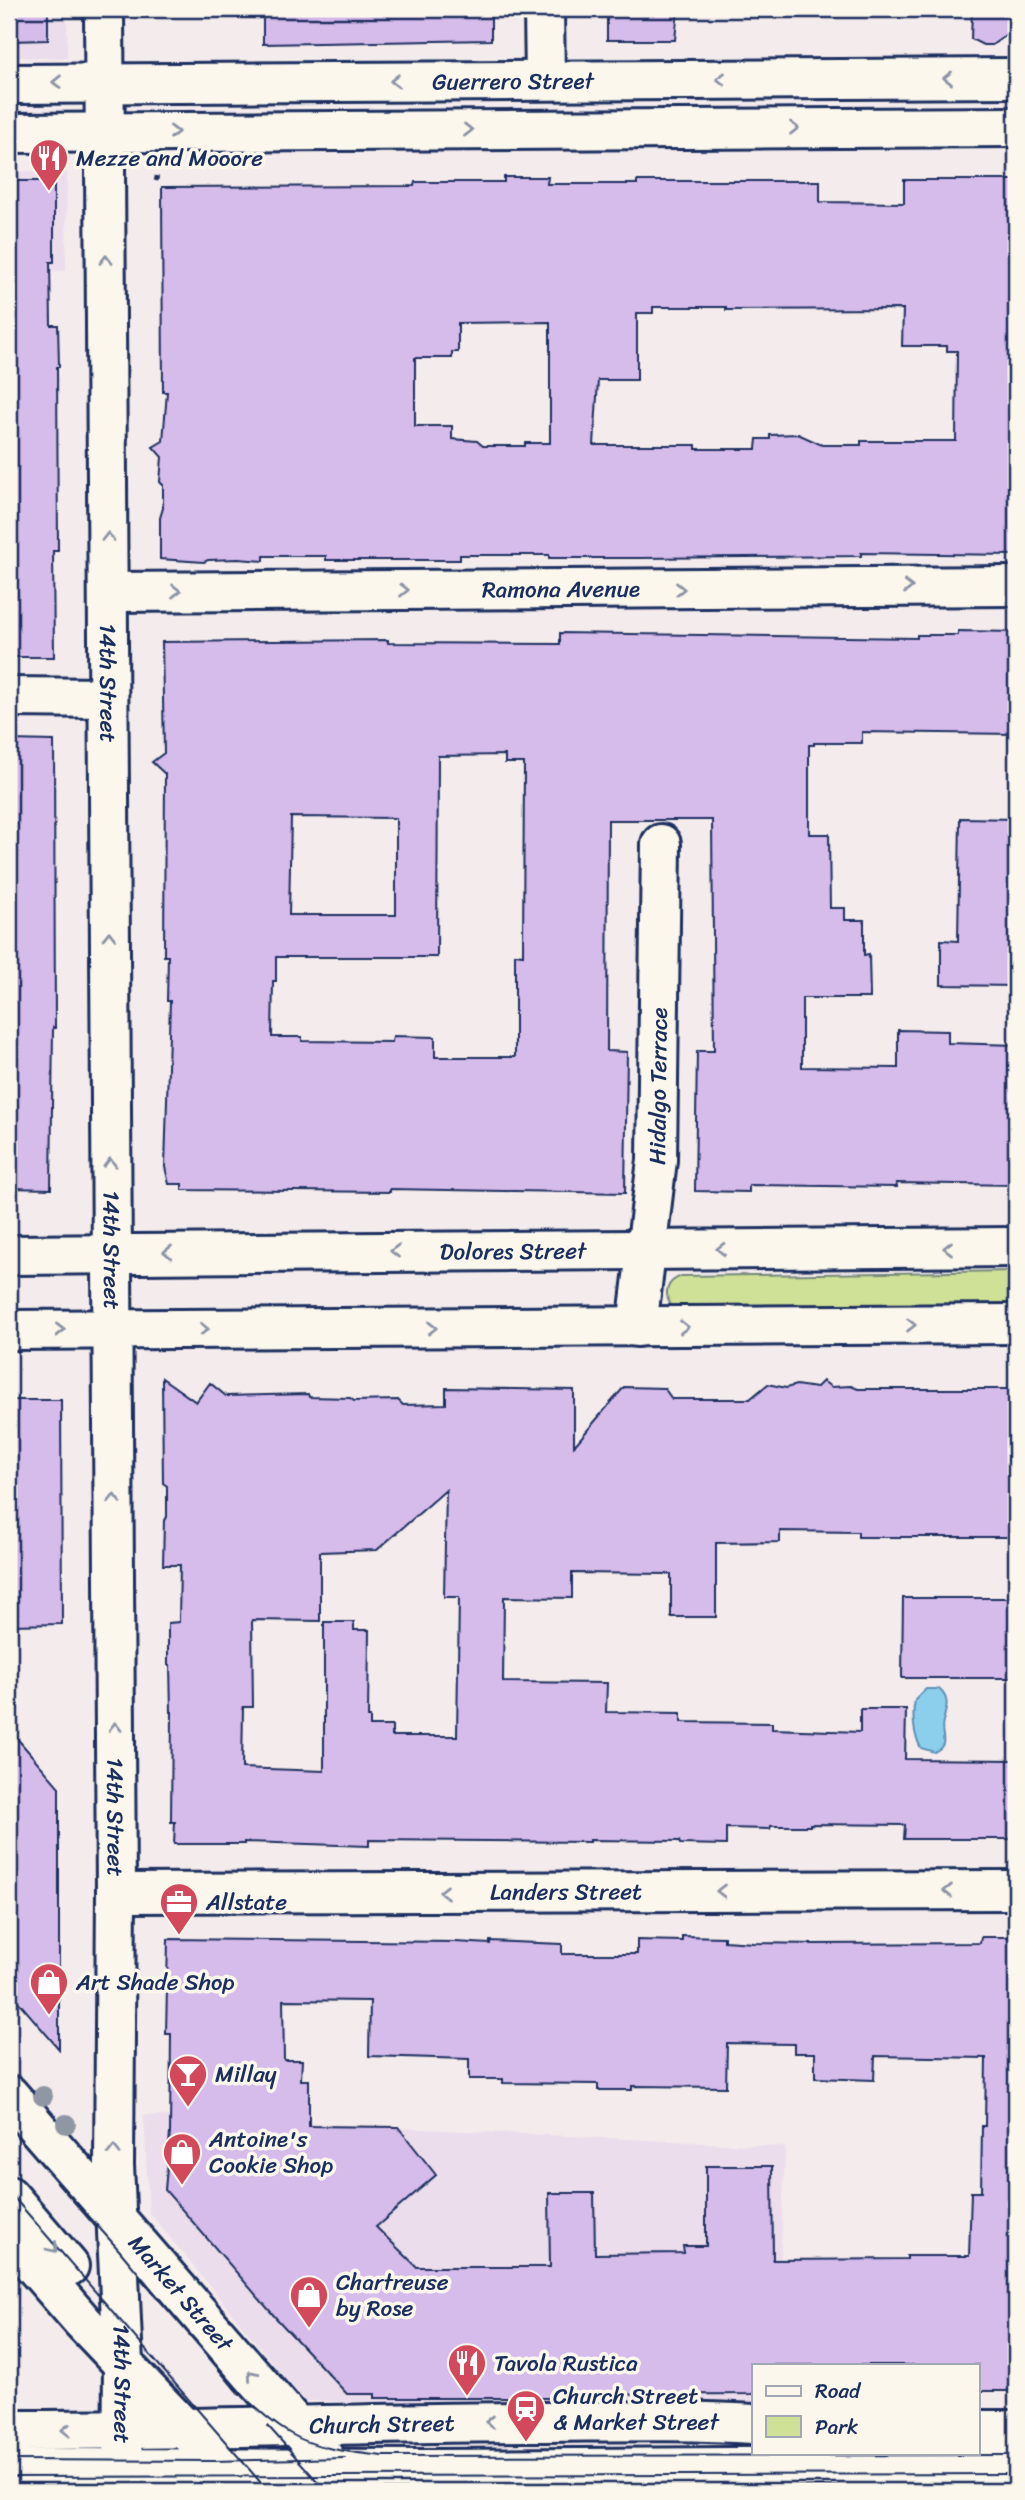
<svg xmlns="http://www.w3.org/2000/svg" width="1025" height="2500" font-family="Sriracha,sans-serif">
<rect width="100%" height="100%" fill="#f4ebec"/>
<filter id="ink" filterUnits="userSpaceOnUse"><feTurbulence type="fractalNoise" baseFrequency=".0143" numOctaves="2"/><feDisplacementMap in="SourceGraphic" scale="14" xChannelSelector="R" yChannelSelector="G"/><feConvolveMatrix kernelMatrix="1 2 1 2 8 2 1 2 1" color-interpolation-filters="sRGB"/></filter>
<g filter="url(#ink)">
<g fill="#ebddec">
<path d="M 9,9 L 67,9 L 67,58 L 9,57 Z"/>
<path d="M 9,171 L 67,172 L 66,271 L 9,270 Z"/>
<path d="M 144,2115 L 785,2147 L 776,2365 L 754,2365 L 754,2407 L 304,2401 L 149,2212 Z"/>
</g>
<path fill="#cfe196" stroke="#75887a" stroke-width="2" d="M 1016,1271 L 1016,1307 L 672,1307 C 663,1294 666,1281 682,1276 Z"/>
<path fill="#8bcfed" stroke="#5e8fb4" stroke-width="2" d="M 926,1689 L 939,1689 C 951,1700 946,1708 943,1721 C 939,1736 951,1744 934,1752 L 921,1748 C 913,1734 912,1715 915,1700 Z"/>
<g fill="#d6bceb" stroke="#1b2f5e" stroke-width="2" fill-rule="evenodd">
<path d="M 9,9 L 48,9 L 48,40 L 9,41 Z"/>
<path d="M 263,9 L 491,9 L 491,40 L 263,44 Z"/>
<path d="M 607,9 L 678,9 L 675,40 L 607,40 Z"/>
<path d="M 972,9 L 1016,9 L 1016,28 L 992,45 L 983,45 L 971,39 Z"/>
<path d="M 504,177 L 548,177 L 547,184 L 637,184 L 637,181 L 820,181 L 820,202 L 904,203 L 904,180 L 1016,180 L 1016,555 L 861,553 L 861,556 L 640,558 L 549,558 L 549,555 L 460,555 L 460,560 L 326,560 L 326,556 L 264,556 L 264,561 L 238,559 L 208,560 L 204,562 L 160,559 L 160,518 L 163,508 L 163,485 L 160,482 L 162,457 L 153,447 L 163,441 L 167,392 L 163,392 L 162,187 L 414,186 L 415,182 L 504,182 ZM 653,307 L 726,307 L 726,310 L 903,309 L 902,346 L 947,346 L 947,351 L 957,351 L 956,441 L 861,441 L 861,445 L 822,445 L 798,434 L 770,435 L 770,439 L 757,439 L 756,449 L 696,449 L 696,445 L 594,445 L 598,380 L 637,380 L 637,313 L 653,313 ZM 550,322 L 550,443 L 525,443 L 525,446 L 483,446 L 477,441 L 452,439 L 452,426 L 415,426 L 415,358 L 452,358 L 452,352 L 458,352 L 458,323 Z"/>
<path d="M 9,181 L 54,181 L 54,262 L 50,262 L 51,325 L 58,325 L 59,367 L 57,367 L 58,551 L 53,551 L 54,657 L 9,657 Z"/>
<path d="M 958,631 L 1016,632 L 1016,734 L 862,732 L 862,743 L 814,743 L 814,745 L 809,745 L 809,834 L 829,834 L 830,908 L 845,908 L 845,920 L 864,920 L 864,955 L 869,954 L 870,998 L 802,998 L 802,1067 L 898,1068 L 898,1030 L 948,1031 L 948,1043 L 1016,1045 L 1016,1185 L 896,1183 L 897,1187 L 749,1185 L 749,1192 L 695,1191 L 697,1051 L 714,1051 L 712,820 L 608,820 L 607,1051 L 627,1052 L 625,1193 L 390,1189 L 390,1192 L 182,1190 L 182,1184 L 169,1184 L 165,1167 L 170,1001 L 167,1001 L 168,956 L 164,956 L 165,774 L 152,762 L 164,753 L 162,642 L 388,640 L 388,643 L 560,644 L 560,633 L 917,638 L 917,635 L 958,635 ZM 505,755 L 505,763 L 524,763 L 523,955 L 515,954 L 515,1057 L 435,1057 L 435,1037 L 393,1036 L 392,1042 L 302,1041 L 302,1037 L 272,1037 L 273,981 L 276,981 L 276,957 L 437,957 L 438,756 ZM 291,817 L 396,818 L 396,915 L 289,915 Z"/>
<path d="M 9,740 L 54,741 L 55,1028 L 53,1027 L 51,1189 L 9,1188 Z"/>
<path d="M 960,818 L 1016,819 L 1016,986 L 941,985 L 941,940 L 958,941 Z"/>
<path d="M 162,1378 L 196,1402 L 210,1383 L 226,1396 L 308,1394 L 309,1397 L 350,1398 L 354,1401 L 398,1400 L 403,1405 L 446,1404 L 446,1388 L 574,1390 L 574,1446 L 624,1387 L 664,1388 L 672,1399 L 750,1399 L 768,1384 L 786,1388 L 796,1385 L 816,1388 L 823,1381 L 831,1387 L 851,1386 L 858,1389 L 1016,1389 L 1016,1537 L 858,1537 L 858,1532 L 780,1531 L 780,1542 L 716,1543 L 716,1617 L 671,1617 L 671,1574 L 572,1573 L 572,1598 L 504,1597 L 503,1682 L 607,1683 L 606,1712 L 681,1713 L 681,1722 L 772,1723 L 772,1729 L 860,1732 L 860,1709 L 906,1709 L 905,1759 L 1016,1760 L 1016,1839 L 904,1839 L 905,1825 L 810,1824 L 810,1826 L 771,1826 L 770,1829 L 726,1828 L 726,1845 L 680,1844 L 679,1841 L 590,1840 L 590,1842 L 369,1840 L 369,1846 L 244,1842 L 244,1844 L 174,1844 L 175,1822 L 171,1822 L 172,1712 L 171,1712 L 170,1665 L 168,1665 L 168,1623 L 179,1622 L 180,1565 L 163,1565 L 164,1520 L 167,1517 L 167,1486 L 163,1483 ZM 446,1490 L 444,1597 L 459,1597 L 457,1736 L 392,1736 L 392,1726 L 370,1726 L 370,1717 L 368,1717 L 369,1630 L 354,1630 L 354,1622 L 324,1622 L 324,1771 L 242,1768 L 243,1707 L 253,1707 L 252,1620 L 320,1621 L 320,1552 L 377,1550 Z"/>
<path d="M 9,1400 L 61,1400 L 62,1624 L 9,1625 Z"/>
<path d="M 903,1598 L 1016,1598 L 1016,1678 L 902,1678 Z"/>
<path d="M 9,1729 L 59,1787 L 59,2049 L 9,1991 Z"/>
<path d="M 682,1936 L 724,1937 L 724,1941 L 754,1943 L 815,1944 L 980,1943 L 981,1937 L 1016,1937 L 1016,2391 L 978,2391 L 978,2365 L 754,2365 L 754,2394 L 551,2395 L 551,2398 L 375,2398 L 375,2394 L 347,2394 L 276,2318 L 165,2190 L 170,2133 L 171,2034 L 166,2034 L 168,1939 L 455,1942 L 490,1944 L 490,1941 L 562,1944 L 562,1954 L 637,1954 L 637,1940 L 682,1941 ZM 283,2000 L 370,2001 L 369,2056 L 469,2059 L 469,2079 L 503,2079 L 503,2083 L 598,2084 L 598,2090 L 632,2090 L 632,2086 L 726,2087 L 727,2043 L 794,2044 L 794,2053 L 815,2053 L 815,2078 L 874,2080 L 875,2056 L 986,2058 L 985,2126 L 982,2126 L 981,2192 L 971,2192 L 969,2256 L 907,2256 L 907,2259 L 773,2260 L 772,2166 L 706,2166 L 706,2246 L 683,2246 L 684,2253 L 595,2254 L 594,2193 L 549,2193 L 550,2267 L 417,2267 L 376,2227 L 436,2175 L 398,2127 L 309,2126 L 309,2080 L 301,2080 L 302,2060 L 284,2060 Z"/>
</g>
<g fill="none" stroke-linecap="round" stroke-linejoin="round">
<g stroke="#1b2f5e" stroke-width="44">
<g id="minor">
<path id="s1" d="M 104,9 L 116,1893 L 114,2165 L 123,2364 L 122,2491"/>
<path d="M 544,9 L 545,80"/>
<path id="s2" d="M 108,592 L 1016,586"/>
<path d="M 9,697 L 108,698"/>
<path id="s3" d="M 637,1327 L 657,1160 L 661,844"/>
<path id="s4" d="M 116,1893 L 1016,1890"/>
<path id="s5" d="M 9,2430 C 181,2430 353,2423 525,2422 C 601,2422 678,2419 754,2424"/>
<path d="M 978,2430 L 1016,2430"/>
<path d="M 9,2468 L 429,2469 L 1016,2465"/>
</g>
</g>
<g stroke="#1b2f5e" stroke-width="44">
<g id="major">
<path id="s6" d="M 9,84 L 1016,78"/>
<path d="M 9,133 L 1016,127"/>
<path id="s7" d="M 9,1255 L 1016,1247"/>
<path d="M 9,1330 L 1016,1324"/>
<path id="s8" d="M 9,2095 L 353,2491"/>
<path d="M 9,2196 L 69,2266"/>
<path d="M 9,2237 L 83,2322 L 244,2491"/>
</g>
</g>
<path stroke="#1b2f5e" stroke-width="4.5" stroke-dasharray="5 5" stroke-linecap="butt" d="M 156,181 L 157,176"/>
<use href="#minor" stroke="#fbf7ec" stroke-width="38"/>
<use href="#major" stroke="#fbf7ec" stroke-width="38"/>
<g stroke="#1b2f5e" stroke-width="2">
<path d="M 9,2127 L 119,2250 L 240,2395"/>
<path d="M 9,2192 L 268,2491"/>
<path d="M 234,2388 C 252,2404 270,2422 291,2434 C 319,2450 351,2452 382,2456 L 1016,2455"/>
<path d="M 268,2426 L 326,2491"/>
<path d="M 9,2460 L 215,2461 L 345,2458"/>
<path d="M 9,2477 L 1016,2474"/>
</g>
</g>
<g fill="#9097a4">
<circle cx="43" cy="2096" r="10"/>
<circle cx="66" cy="2124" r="10"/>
</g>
<defs><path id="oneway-chevron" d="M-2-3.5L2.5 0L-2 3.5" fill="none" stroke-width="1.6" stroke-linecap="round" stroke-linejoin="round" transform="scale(1.75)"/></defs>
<g stroke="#8b93a5">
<use href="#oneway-chevron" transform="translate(948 78) rotate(180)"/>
<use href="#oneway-chevron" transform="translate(721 79) rotate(180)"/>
<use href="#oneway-chevron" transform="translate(395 81) rotate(179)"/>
<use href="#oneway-chevron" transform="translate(57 82) rotate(179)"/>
<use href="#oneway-chevron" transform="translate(794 128)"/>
<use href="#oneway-chevron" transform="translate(468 130)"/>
<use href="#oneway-chevron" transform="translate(174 132) rotate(-1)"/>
<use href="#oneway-chevron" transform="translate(106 260) rotate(-90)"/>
<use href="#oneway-chevron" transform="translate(108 537) rotate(-90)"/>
<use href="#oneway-chevron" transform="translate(908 587)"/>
<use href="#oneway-chevron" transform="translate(680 589)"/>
<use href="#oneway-chevron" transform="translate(404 590)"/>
<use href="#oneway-chevron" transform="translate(176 591)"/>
<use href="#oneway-chevron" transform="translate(109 936) rotate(-90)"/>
<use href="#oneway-chevron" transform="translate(110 1163) rotate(-90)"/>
<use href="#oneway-chevron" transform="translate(948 1248) rotate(180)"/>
<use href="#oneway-chevron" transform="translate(721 1249) rotate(180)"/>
<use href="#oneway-chevron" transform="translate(395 1251) rotate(180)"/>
<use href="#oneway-chevron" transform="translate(168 1252) rotate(180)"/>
<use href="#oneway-chevron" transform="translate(911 1325)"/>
<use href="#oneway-chevron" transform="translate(684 1327)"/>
<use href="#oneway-chevron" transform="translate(432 1328)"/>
<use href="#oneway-chevron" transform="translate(204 1329)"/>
<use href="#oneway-chevron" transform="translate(60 1330) rotate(-1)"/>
<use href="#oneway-chevron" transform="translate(114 1499) rotate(-90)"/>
<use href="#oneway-chevron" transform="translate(115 1727) rotate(-90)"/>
<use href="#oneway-chevron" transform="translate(721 1891) rotate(180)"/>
<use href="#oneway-chevron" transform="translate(948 1891) rotate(180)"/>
<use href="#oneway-chevron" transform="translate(444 1892) rotate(180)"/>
<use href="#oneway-chevron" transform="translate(114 2150) rotate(-90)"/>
<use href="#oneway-chevron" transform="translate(53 2248) rotate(50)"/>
<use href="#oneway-chevron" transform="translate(252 2375) rotate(-131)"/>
<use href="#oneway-chevron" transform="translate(490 2422) rotate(180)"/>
<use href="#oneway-chevron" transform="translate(66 2430) rotate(180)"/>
</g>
</g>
<defs>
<g id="restaurant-pin" transform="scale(2.0125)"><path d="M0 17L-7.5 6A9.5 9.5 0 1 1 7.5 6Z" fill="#d1495b" stroke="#fbf7ec"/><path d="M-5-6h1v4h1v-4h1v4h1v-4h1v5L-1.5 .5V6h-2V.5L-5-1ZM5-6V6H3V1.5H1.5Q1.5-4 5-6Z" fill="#fff"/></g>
<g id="office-pin" transform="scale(2.0125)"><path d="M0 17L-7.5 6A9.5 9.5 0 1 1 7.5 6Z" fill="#d1495b" stroke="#fbf7ec"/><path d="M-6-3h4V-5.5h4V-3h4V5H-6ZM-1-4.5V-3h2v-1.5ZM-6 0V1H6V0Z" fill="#fff"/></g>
<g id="shop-pin" transform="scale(2.0125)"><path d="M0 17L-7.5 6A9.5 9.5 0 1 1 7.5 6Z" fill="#d1495b" stroke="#fbf7ec"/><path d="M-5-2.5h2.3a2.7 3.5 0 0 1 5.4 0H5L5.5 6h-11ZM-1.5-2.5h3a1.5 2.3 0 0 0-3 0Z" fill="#fff"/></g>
<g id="bar-pin" transform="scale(2.0125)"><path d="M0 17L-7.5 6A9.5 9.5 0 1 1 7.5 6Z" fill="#d1495b" stroke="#fbf7ec"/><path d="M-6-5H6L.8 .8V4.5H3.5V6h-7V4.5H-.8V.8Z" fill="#fff"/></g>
<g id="station-pin" transform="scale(2.0125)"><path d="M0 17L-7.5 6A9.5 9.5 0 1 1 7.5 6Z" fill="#d1495b" stroke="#fbf7ec"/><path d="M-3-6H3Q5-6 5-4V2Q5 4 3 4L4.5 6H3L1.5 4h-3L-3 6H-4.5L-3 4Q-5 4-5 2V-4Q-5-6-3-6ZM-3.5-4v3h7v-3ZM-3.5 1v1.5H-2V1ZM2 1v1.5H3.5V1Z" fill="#fff"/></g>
</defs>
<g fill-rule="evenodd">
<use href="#restaurant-pin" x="49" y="158"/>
<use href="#office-pin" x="179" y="1902"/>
<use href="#shop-pin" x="49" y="1982"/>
<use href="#bar-pin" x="188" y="2074"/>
<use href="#shop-pin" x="182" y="2152"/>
<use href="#shop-pin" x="309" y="2295"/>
<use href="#restaurant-pin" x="467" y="2363"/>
<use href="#station-pin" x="526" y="2409"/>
</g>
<g text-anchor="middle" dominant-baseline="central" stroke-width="7" stroke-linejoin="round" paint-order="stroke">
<g font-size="23" fill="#1b2f5e" stroke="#fbf7ec">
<text stroke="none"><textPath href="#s6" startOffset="504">Guerrero Street</textPath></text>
<text stroke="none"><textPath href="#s2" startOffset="453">Ramona Avenue</textPath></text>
<text stroke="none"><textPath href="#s1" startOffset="674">14th Street</textPath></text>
<text stroke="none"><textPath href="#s3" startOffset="242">Hidalgo Terrace</textPath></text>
<text stroke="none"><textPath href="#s1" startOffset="1241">14th Street</textPath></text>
<text stroke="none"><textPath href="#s7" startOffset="504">Dolores Street</textPath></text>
<text stroke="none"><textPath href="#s1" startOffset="1808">14th Street</textPath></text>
<text stroke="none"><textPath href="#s4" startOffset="450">Landers Street</textPath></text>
<text stroke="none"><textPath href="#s8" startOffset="262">Market Street</textPath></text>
<text stroke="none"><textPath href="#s1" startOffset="2375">14th Street</textPath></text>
<text stroke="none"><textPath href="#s5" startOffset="373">Church Street</textPath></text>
</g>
<g font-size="23" fill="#1b2f5e" stroke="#fbf7ec" text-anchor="start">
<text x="76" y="158">Mezze and Mooore</text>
<text x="206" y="1902">Allstate</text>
<text x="76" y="1982">Art Shade Shop</text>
<text x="215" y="2074">Millay</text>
<text x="209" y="2139">Antoine's<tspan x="209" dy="26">Cookie Shop</tspan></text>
<text x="336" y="2282">Chartreuse<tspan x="336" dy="26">by Rose</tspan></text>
<text x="494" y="2363">Tavola Rustica</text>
<text x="553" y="2396">Church Street<tspan x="553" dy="26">&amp; Market Street</tspan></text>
</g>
</g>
<rect width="1025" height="2500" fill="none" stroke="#fbf7ec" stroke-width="35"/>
<rect x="18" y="18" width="990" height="2465" fill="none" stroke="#1b2f5e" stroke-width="2.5" filter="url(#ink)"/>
<rect x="752" y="2364" width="228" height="91" fill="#fbf7ec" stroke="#a1a7b3" stroke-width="2"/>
<rect x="766" y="2386" width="35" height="10" fill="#fbf7ec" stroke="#a1a7b3" stroke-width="2"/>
<text x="815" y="2398" font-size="21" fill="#1b2f5e">Road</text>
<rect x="766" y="2416" width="35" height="21" fill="#cfe196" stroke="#a1a7b3" stroke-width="2"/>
<text x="815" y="2434" font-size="21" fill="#1b2f5e">Park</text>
</svg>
